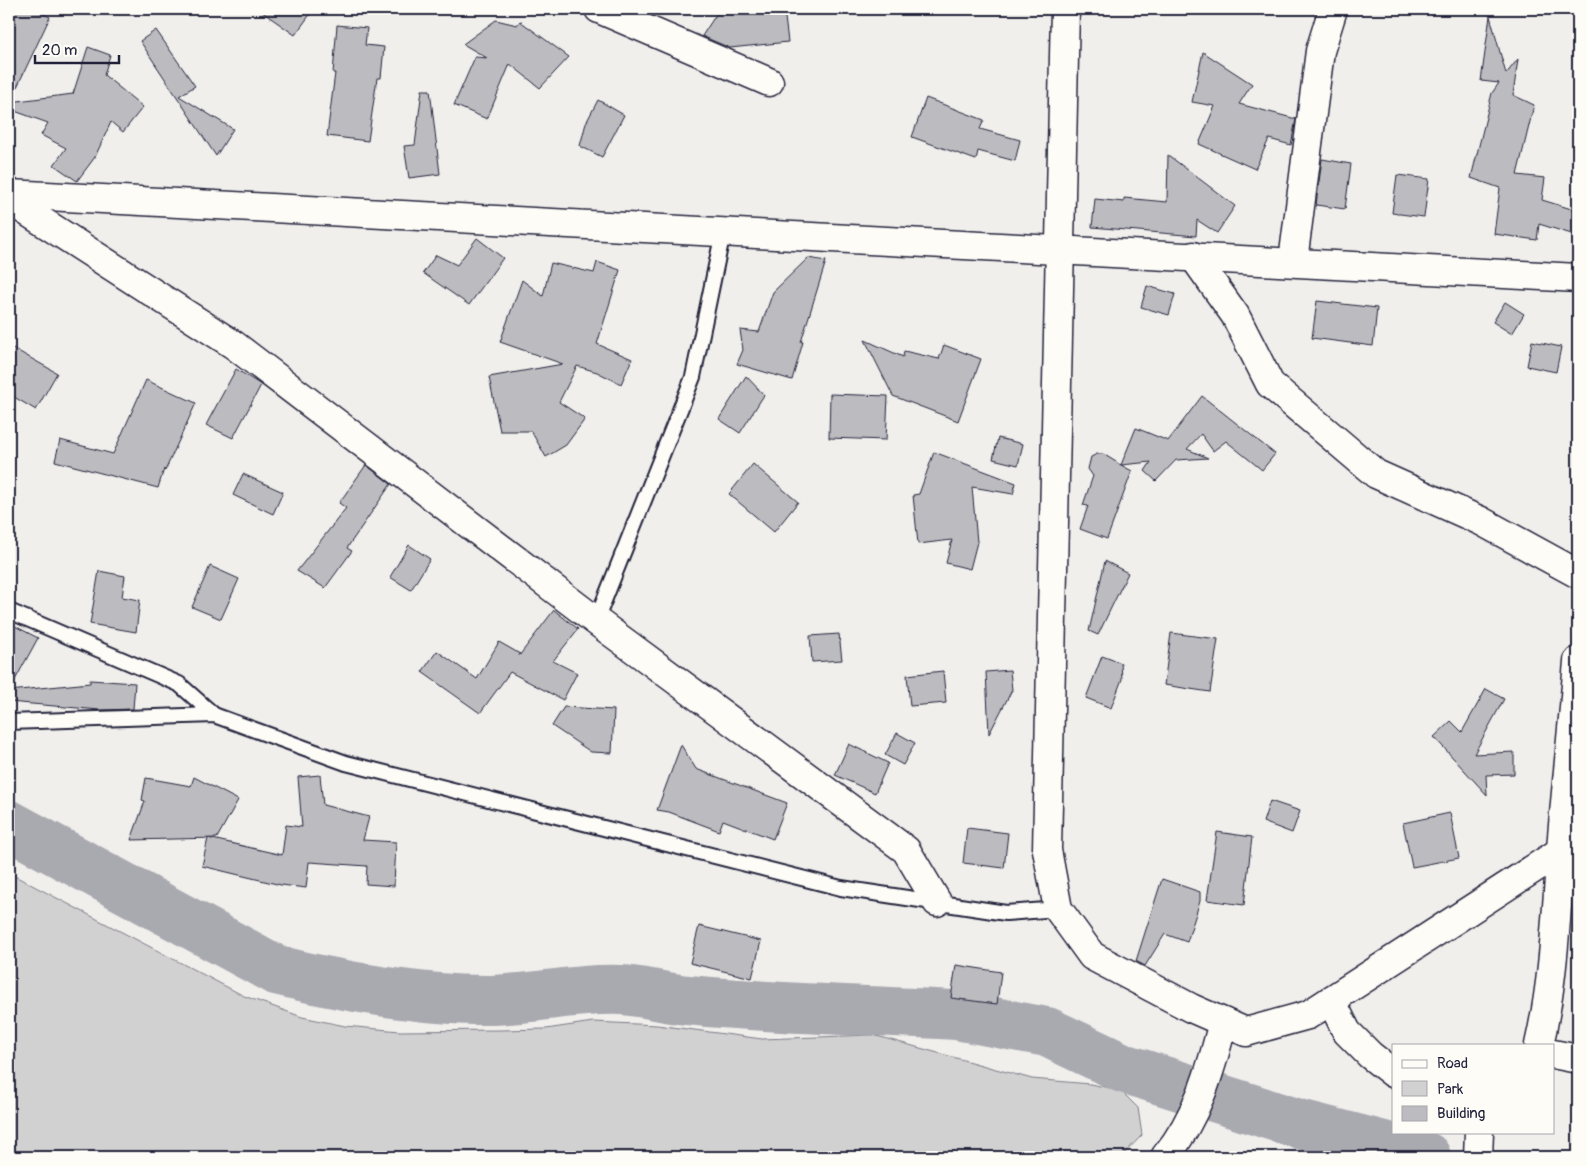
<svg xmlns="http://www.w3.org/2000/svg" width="1587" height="1166" font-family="Pangolin,sans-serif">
<rect width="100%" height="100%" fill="#f0efec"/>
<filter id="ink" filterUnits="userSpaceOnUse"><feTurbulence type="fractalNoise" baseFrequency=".02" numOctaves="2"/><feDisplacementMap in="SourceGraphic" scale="10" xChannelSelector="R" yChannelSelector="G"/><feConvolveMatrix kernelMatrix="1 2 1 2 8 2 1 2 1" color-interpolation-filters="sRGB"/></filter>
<g filter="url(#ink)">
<path fill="#d2d1d1" stroke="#7a7a86" d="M 9,873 L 244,996 L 302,1017 L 345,1026 L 400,1031 L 500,1030 L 546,1029 L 593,1022 L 657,1025 L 762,1039 L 873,1035 L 1032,1079 L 1090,1084 L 1120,1090 L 1138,1108 L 1142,1135 L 1121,1157 L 9,1157 Z"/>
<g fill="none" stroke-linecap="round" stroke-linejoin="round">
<path stroke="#a9a9b0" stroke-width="50" d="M 9,825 L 276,970 C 340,986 419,1000 485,1000 C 531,1000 575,988 621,990 C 643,991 665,998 688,1000 C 777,1009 867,1010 956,1015 L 1047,1032 L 1123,1068 L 1299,1124 L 1426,1157"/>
</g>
<g fill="#bcbcc0" stroke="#22223b">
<path d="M 9,9 L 34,9 L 50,17 L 10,102 L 73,94 L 88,47 L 110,55 L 104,75 L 143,107 L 123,132 L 111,122 L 95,157 L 77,181 L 54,165 L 66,148 L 41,135 L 48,123 L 9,109 Z"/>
<path d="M 258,9 L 314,9 L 295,35 Z"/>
<path d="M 751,9 L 784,9 L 788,42 L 730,48 L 702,36 L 717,13 Z"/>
<path d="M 1490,16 L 1506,74 L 1518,59 L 1513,95 L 1534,105 L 1517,175 L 1545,178 L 1542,200 L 1578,211 L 1578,236 L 1539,224 L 1537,240 L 1494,234 L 1500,188 L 1471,178 L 1492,93 L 1499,83 L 1481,81 Z"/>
<path d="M 496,20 L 517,25 L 520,21 L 569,57 L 540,88 L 510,64 L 487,119 L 454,105 L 475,57 L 487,58 L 463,44 Z"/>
<path d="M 337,25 L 367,28 L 365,45 L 384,47 L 381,78 L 377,78 L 368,141 L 327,136 L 335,73 L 333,73 Z"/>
<path d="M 156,30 L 195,86 L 179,96 L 233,129 L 216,156 L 140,41 Z"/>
<path d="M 1203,52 L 1252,84 L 1239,104 L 1296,119 L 1291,145 L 1269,139 L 1255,169 L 1199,144 L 1215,106 L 1192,102 Z"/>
<path d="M 422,90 L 430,90 L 440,174 L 409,178 L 404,146 L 415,145 Z"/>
<path d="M 926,98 L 984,120 L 980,129 L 1020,140 L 1015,161 L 978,151 L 976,160 L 912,137 Z"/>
<path d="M 598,100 L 624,115 L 602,157 L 580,146 L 586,123 Z"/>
<path d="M 1168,155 L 1235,206 L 1217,233 L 1197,220 L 1196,236 L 1092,227 L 1095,199 L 1124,202 L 1124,198 L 1167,202 Z"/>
<path d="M 1322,159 L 1351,164 L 1345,209 L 1316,205 Z"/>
<path d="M 1397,175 L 1429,179 L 1424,217 L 1392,213 Z"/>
<path d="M 477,238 L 503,258 L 469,305 L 423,273 L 436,255 L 457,265 Z"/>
<path d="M 808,258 L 826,261 L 801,342 L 803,342 L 792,380 L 737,364 L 743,350 L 740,330 L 759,332 L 773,292 Z"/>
<path d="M 597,262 L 620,270 L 597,344 L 632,359 L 621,384 L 597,372 L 577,366 L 559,402 L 585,419 L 566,445 L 546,457 L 531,431 L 500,431 L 489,377 L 563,364 L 500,342 L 522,280 L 543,296 L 551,263 L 594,273 Z"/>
<path d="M 1147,286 L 1175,294 L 1169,315 L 1141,307 Z"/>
<path d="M 1317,301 L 1377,308 L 1373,346 L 1312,338 Z"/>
<path d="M 1505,302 L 1524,314 L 1512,334 L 1493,322 Z"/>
<path d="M 865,340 L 903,357 L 904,351 L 939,359 L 944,345 L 981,359 L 958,421 L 893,396 Z"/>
<path d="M 1532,341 L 1561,347 L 1556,372 L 1527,366 Z"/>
<path d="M 9,346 L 57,373 L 36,410 L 9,394 Z"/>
<path d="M 236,369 L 261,385 L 233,438 L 206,425 Z"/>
<path d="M 746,376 L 764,395 L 740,433 L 719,419 Z"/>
<path d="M 146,380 L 196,403 L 165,471 L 164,469 L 158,488 L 55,461 L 60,440 L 113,454 Z"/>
<path d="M 830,394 L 888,396 L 886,440 L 829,438 Z"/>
<path d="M 1202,396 L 1275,454 L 1262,470 L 1226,441 L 1213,451 L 1201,434 L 1187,449 L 1208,458 L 1176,460 L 1156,481 L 1145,471 L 1151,462 L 1121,465 L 1132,471 L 1107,539 L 1080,529 L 1088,506 L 1083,505 L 1093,476 L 1088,469 L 1091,457 L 1097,454 L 1103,454 L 1121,465 L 1136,428 L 1168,441 Z"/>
<path d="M 998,438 L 1023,444 L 1018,465 L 993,459 Z"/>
<path d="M 934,452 L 1016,483 L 1013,494 L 972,487 L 977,542 L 970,569 L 946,563 L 952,540 L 918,544 L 913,495 L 919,494 Z"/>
<path d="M 753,464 L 798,502 L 774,532 L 729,494 Z"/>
<path d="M 366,465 L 391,484 L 347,548 L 352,551 L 325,588 L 297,571 L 346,508 L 339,503 Z"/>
<path d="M 243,474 L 283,492 L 273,514 L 233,495 Z"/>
<path d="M 409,545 L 430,559 L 411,590 L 390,577 Z"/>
<path d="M 1105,561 L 1128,573 L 1098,635 L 1089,631 Z"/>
<path d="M 210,566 L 239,579 L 221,619 L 192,607 Z"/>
<path d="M 99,571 L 125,576 L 122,597 L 140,600 L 136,632 L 90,624 Z"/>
<path d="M 554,610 L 578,629 L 553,661 L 577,673 L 563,700 L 510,672 L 480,713 L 422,672 L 437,651 L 477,679 L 499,642 L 520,654 L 519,656 Z"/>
<path d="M 9,623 L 38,638 L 9,691 Z"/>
<path d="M 1171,633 L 1218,639 L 1210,692 L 1164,685 Z"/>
<path d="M 839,634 L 842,660 L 812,662 L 810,636 Z"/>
<path d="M 1102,656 L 1121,663 L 1122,679 L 1111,708 L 1086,698 Z"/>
<path d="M 1010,670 L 1012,690 L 989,734 L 986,672 Z"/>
<path d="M 943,671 L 946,703 L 910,706 L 907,675 Z"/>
<path d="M 90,680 L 135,683 L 133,709 L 100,710 L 9,702 L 9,691 L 90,683 Z"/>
<path d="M 1486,689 L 1504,699 L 1474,754 L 1514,752 L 1514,774 L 1486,775 L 1487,795 L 1434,737 L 1451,721 L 1462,732 Z"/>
<path d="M 564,707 L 614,710 L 612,753 L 591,752 L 552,726 Z"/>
<path d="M 897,733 L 915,743 L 903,765 L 885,755 Z"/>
<path d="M 849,744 L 888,763 L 875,793 L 835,775 Z"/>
<path d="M 681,745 L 696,769 L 787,803 L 773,839 L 723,820 L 719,831 L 669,812 L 657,810 Z"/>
<path d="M 320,775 L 323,805 L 369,817 L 363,840 L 396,842 L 394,886 L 366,884 L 367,866 L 309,862 L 306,888 L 281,885 L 202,866 L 208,838 L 282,855 L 286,825 L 302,827 L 298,777 Z"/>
<path d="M 194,777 L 238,800 L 217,838 L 131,840 L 145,801 L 142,800 L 146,778 L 191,786 Z"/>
<path d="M 1270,801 L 1300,811 L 1292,833 L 1263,822 Z"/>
<path d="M 1450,813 L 1459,858 L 1412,867 L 1403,823 Z"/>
<path d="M 967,828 L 1008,833 L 1004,868 L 963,863 Z"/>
<path d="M 1217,832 L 1252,837 L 1244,905 L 1207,900 Z"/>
<path d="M 1162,879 L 1200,892 L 1200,901 L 1187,942 L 1165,934 L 1145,966 L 1136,961 Z"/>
<path d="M 699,926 L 761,941 L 752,978 L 690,963 Z"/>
<path d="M 956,965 L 1001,972 L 997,1004 L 951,998 Z"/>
</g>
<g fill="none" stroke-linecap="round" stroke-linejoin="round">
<g stroke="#22223b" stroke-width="18">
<g id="lane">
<path d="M 9,611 L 179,684 L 214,715"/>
<path d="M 596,621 L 693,377 L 723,232"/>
<path d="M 9,722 L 214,715 L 346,763 L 841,888 L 1006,913 L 1058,909"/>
</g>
</g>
<g stroke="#22223b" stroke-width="31">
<g id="street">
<path d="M 599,9 L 769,82"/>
<path d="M 1065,9 L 1047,850 L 1058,909 L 1092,956 L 1191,1008 L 1246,1032 L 1308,1015 L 1578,840"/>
<path d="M 9,194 L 1578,278"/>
<path d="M 9,200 L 234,345 L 596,621 L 906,850 L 937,902"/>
<path d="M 1193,256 L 1235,315 L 1270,384 L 1376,474 L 1481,521 L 1578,574"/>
<path d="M 1293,261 L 1320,51 L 1333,9"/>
<path d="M 1331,1000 L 1347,1032 L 1370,1055 L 1393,1073"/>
<path d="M 1539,1045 C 1554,980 1556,916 1561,849 C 1566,786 1573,724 1578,661"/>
<path d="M 1553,1054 L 1578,1059"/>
<path d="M 1165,1157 C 1197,1118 1211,1070 1223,1022"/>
<path d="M 1478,1157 L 1479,1132"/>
</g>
</g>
<use href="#lane" stroke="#fdfcf7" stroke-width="14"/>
<use href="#street" stroke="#fdfcf7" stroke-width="28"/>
</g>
</g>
<rect width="1587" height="1166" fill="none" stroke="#fdfcf7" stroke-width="30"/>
<rect x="15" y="15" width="1557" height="1136" fill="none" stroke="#22223b" stroke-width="2" filter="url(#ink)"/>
<rect x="1392" y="1044" width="162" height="90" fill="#fdfcf7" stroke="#a5a5ac"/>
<rect x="1402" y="1060" width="25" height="8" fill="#fdfcf7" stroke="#a5a5ac"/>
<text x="1437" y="1068" font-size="15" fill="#22223b">Road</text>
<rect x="1402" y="1081" width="25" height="15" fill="#d2d1d1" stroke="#a5a5ac"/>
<text x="1437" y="1094" font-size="15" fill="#22223b">Park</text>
<rect x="1402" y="1106" width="25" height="15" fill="#bcbcc0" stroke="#a5a5ac"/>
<text x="1437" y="1118" font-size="15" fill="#22223b">Building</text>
<path d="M35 55v8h84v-8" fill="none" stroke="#22223b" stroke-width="2.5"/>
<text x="42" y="55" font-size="15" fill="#22223b" stroke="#fdfcf7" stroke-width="4" paint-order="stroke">20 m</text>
</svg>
